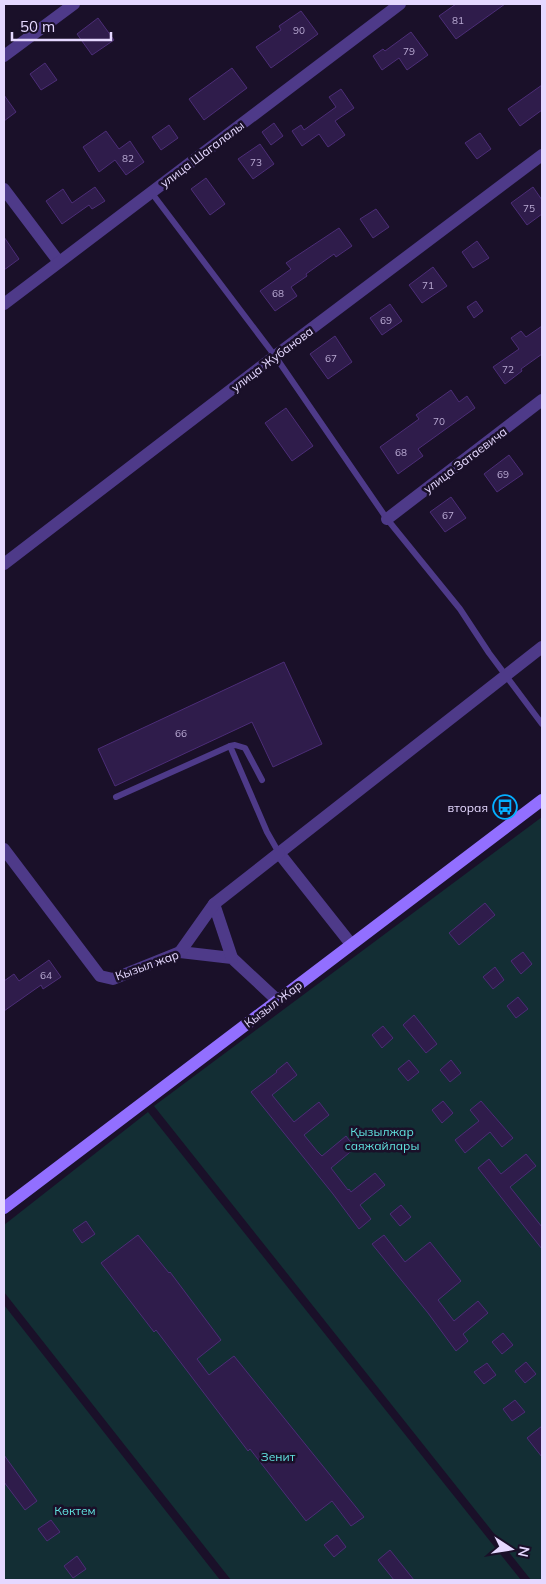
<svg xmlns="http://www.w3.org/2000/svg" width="546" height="1584" font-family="Mulish,sans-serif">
<rect width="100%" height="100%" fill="#1a1029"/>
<g fill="#132e34">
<path d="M 542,817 L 542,1580 L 531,1580 L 154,1106 Z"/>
<path d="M 148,1112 L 521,1580 L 231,1580 L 4,1292 L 4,1225 Z"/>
<path d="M 4,1305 L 220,1580 L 4,1580 Z"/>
</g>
<g fill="#2f1c4b" stroke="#4c2d77">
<path d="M 456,4 L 505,4 L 456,39 L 439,16 Z"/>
<path d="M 301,11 L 318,34 L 271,68 L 256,47 L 281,30 L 279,26 Z"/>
<path d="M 98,18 L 114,40 L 92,55 L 77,34 Z"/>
<path d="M 411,32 L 428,55 L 407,70 L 399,58 L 382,70 L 373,56 L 383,49 L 385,51 Z"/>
<path d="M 45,63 L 57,80 L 41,90 L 30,74 Z"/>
<path d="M 232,68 L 247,88 L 204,120 L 189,99 Z"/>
<path d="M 542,85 L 542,110 L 520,126 L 508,109 Z"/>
<path d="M 341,89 L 354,108 L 335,121 L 345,135 L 328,147 L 319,134 L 302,146 L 292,131 L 301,125 L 304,130 L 336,107 L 329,97 Z"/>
<path d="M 4,95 L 16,112 L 4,121 Z"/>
<path d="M 274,123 L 283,136 L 271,145 L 262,132 Z"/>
<path d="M 169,125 L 178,138 L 161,150 L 152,137 Z"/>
<path d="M 106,131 L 119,149 L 130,141 L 144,162 L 126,175 L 115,160 L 99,172 L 83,147 Z"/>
<path d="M 480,133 L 491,149 L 477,159 L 465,143 Z"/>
<path d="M 260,144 L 274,164 L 253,179 L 238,159 Z"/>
<path d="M 206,178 L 225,204 L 210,215 L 191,189 Z"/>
<path d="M 95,187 L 105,201 L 92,209 L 89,205 L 62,224 L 46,201 L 63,189 L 72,203 Z"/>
<path d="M 533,187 L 542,200 L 542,214 L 527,225 L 511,203 Z"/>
<path d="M 376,209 L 389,227 L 373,238 L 360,219 Z"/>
<path d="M 339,228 L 352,246 L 336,257 L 334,254 L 306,274 L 307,276 L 291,287 L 297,296 L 275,311 L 260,291 L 291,269 L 286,263 Z"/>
<path d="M 4,237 L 19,259 L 4,270 Z"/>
<path d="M 477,241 L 489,258 L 473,268 L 462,252 Z"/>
<path d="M 433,267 L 447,286 L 422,303 L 409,285 Z"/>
<path d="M 476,301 L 483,311 L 474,318 L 467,307 Z"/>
<path d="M 390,304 L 402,321 L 382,335 L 370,318 Z"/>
<path d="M 542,326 L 542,354 L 521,369 L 522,371 L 505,384 L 493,367 L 519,349 L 511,338 L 521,331 L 526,337 Z"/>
<path d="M 335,336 L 352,362 L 328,379 L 310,354 Z"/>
<path d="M 451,390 L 459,402 L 467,396 L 475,408 L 418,449 L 423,456 L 398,474 L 380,447 L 419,419 L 416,415 Z"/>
<path d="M 286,408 L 313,446 L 292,461 L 265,423 Z"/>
<path d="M 509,455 L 523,474 L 497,492 L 484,474 Z"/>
<path d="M 451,497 L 466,518 L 445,532 L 430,512 Z"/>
<path d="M 284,662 L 322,744 L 273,767 L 252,722 L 115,786 L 98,749 Z"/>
<path d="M 485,903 L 495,915 L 459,945 L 449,933 Z"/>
<path d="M 523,952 L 532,964 L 521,974 L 511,961 Z"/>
<path d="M 49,960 L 61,977 L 43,989 L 41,985 L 4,1011 L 4,981 L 14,974 L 19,981 Z"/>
<path d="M 495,967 L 504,980 L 493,989 L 483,977 Z"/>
<path d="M 518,997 L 528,1009 L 516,1018 L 507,1006 Z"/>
<path d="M 414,1015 L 437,1044 L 426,1053 L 403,1025 Z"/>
<path d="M 383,1026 L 393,1038 L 382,1048 L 372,1035 Z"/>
<path d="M 409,1060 L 419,1072 L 408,1081 L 398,1069 Z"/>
<path d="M 451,1060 L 461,1073 L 450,1082 L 440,1070 Z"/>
<path d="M 287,1062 L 297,1075 L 272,1095 L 294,1122 L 319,1102 L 329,1115 L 304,1135 L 317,1151 L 322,1156 L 346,1136 L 355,1148 L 331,1168 L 348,1190 L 349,1189 L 351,1192 L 375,1173 L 385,1185 L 360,1205 L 371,1219 L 359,1229 L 333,1194 L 251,1092 L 277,1072 L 276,1071 Z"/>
<path d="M 443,1101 L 453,1113 L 442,1123 L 432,1110 Z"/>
<path d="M 481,1101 L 513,1138 L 502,1147 L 490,1132 L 465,1153 L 455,1140 L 479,1121 L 470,1110 Z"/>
<path d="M 526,1154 L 536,1166 L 510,1187 L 542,1227 L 542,1249 L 478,1168 L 489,1159 L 501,1174 Z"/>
<path d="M 401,1205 L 411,1217 L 400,1226 L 390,1214 Z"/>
<path d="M 86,1221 L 95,1234 L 82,1243 L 73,1230 Z"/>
<path d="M 138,1235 L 169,1273 L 170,1272 L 221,1340 L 197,1359 L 209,1375 L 234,1356 L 364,1517 L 351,1526 L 332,1501 L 306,1521 L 250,1449 L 248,1451 L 156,1330 L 154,1332 L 101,1263 Z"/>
<path d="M 384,1235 L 405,1262 L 430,1242 L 461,1281 L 438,1300 L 454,1321 L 478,1301 L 488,1313 L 463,1334 L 468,1341 L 456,1351 L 428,1313 L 372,1244 Z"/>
<path d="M 503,1333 L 513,1345 L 502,1354 L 492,1342 Z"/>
<path d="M 526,1362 L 536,1374 L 525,1383 L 515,1371 Z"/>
<path d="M 487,1363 L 496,1375 L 484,1384 L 474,1372 Z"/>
<path d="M 515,1400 L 525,1412 L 512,1421 L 503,1409 Z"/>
<path d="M 542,1426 L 542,1457 L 527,1438 Z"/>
<path d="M 4,1455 L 37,1501 L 25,1510 L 4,1482 Z"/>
<path d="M 51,1520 L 60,1532 L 47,1541 L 38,1529 Z"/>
<path d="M 337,1535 L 346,1547 L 334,1557 L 324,1545 Z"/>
<path d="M 390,1550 L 414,1580 L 394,1580 L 378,1560 Z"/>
<path d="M 77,1556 L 86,1569 L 73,1578 L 64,1566 Z"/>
</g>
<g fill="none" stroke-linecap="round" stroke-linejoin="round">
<g stroke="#4e3a89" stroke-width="6">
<path d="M 151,192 L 275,356 L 387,519 L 460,609 L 489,653 L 542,724"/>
<path d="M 262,780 L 245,748 L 235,745 L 230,746 L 267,832 L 279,853"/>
<path d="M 116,797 L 230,746"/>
</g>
<g stroke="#4e3a89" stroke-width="12">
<path d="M 4,56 L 74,4"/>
<path d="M 4,189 L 59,262"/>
<path d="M 4,304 L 400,4"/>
<path d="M 387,519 L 542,400"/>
<path d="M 4,564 L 275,356 L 542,155"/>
<path d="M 4,849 L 100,976 L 113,979 L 180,952 L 232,958 L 277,1000"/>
<path d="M 214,904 L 232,958"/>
<path d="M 351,944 L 279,853 L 542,647"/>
<path d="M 180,952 L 214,904 L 279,853"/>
</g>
<path stroke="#926fff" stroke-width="12" d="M 4,1208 L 542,800"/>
</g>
<defs>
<g id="bus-ring" transform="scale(1.25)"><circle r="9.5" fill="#1a1029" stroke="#04afff" stroke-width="1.5"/><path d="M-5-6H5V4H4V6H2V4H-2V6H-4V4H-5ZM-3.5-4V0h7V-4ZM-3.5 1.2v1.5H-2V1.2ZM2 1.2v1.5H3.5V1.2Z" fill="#04afff"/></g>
</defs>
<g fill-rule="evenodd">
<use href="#bus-ring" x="505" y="807"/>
</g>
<g text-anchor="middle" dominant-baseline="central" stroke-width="5" stroke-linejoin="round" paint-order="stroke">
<g font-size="10" fill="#b8a9d2">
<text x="458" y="20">81</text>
<text x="299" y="30">90</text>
<text x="409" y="51">79</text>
<text x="128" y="158">82</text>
<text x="256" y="162">73</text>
<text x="529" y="208">75</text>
<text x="428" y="285">71</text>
<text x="278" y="293">68</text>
<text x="386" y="320">69</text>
<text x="331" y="358">67</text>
<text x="508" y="369">72</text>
<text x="439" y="421">70</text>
<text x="401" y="452">68</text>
<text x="503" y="474">69</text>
<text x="448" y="515">67</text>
<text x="181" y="733">66</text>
<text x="46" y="975">64</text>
</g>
<g font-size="12" fill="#e5d8ff" stroke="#1a1029">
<text transform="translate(202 154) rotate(-37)">улица Шагалалы</text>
<text transform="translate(272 359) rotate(-37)">улица Жубанова</text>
<text transform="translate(465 460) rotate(-37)">улица Затаевича</text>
<text transform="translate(147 965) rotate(-20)">Кызыл жар</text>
<text transform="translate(273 1004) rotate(-37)">Кызыл Жар</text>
</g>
<g font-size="12" fill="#e5d8ff" stroke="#1a1029" text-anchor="end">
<text x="488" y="807">вторая</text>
</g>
<g font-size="12" fill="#61e3df" stroke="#1a1029">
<text x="382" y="1131">Қызылжар<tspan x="382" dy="14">саяжайлары</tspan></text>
<text x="278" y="1456">Зенит</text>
<text x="75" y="1510">Көктем</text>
</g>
</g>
<rect width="546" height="1584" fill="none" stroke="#e5d8ff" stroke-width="10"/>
<g transform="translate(511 1549) rotate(102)" stroke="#1a1029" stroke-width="4" paint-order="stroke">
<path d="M0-4L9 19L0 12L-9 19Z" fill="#e5d8ff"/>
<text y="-8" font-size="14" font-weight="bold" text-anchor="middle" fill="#e5d8ff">N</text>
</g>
<path d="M12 32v8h99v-8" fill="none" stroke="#e5d8ff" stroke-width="2.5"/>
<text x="20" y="32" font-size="15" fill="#e5d8ff" stroke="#1a1029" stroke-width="4" paint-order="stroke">50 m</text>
</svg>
